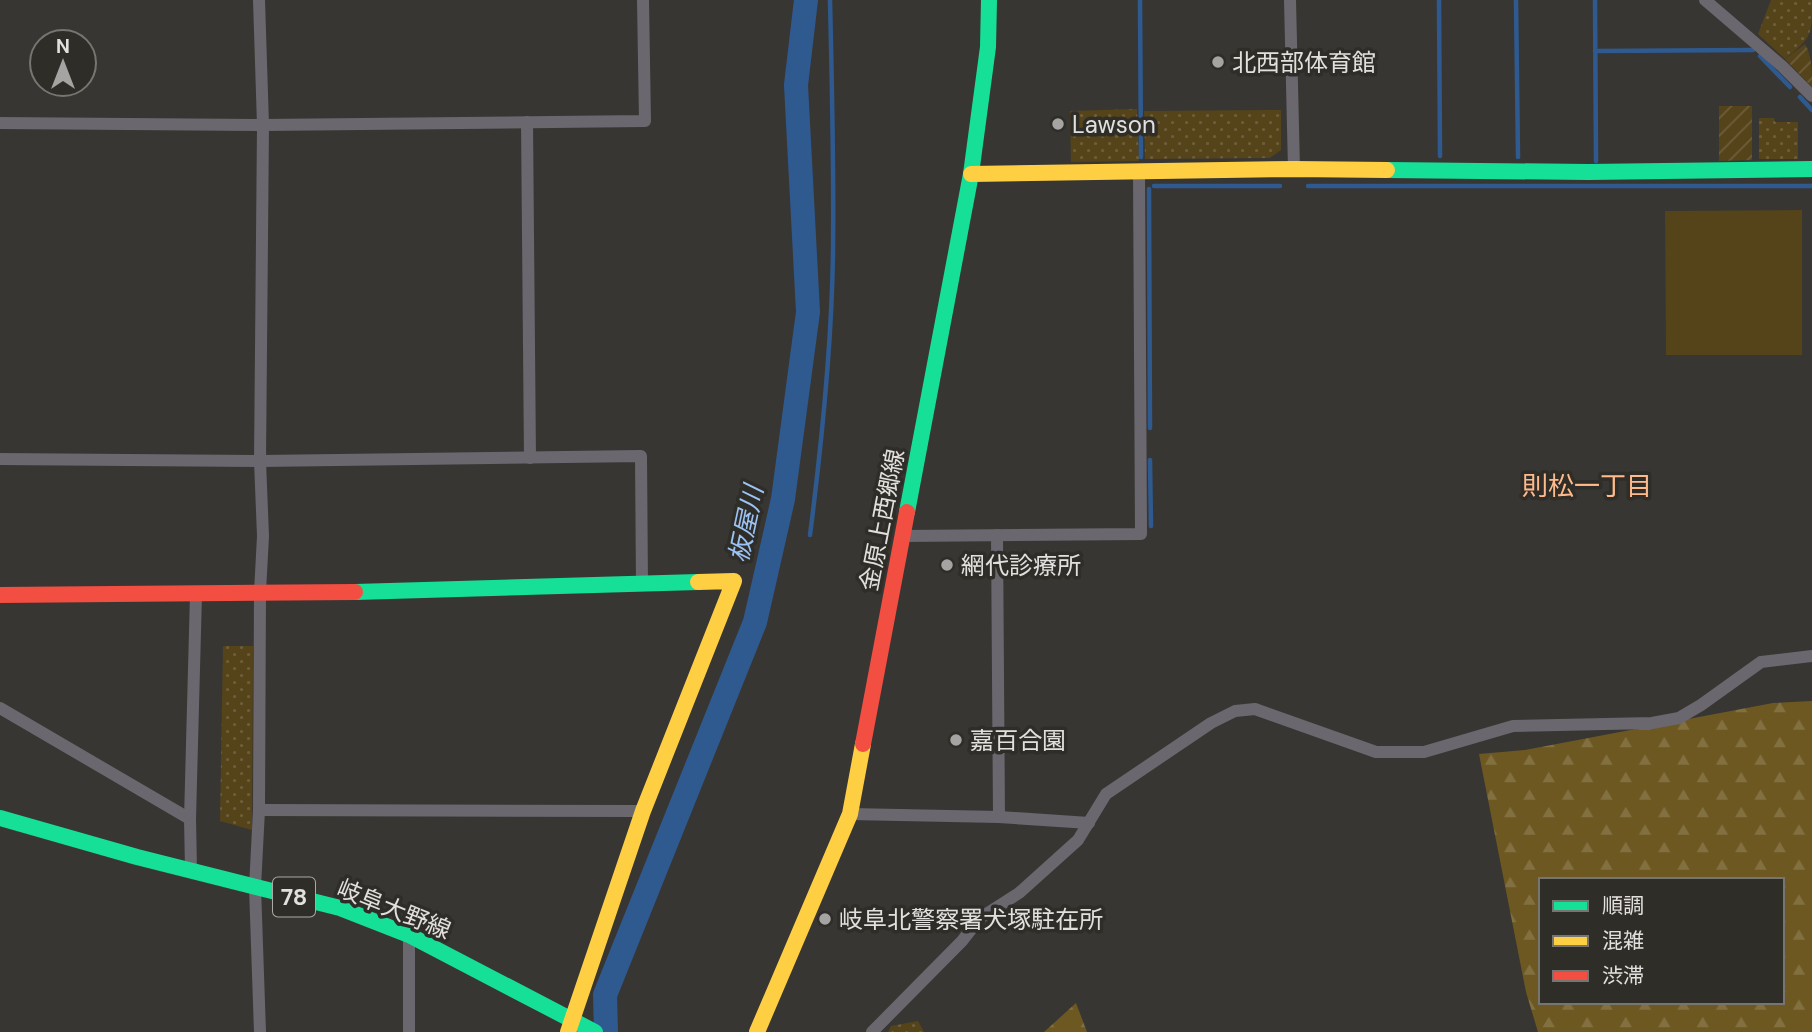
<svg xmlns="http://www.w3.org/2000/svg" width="1812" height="1032" font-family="'DM Sans','Noto Sans JP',sans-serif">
<defs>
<pattern id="grass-dots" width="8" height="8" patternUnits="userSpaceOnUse" patternTransform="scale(1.75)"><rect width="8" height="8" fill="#55431a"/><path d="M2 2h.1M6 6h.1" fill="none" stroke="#6d5e3b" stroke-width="1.8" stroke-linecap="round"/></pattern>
<pattern id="forest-firs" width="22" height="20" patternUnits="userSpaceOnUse" patternTransform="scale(1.75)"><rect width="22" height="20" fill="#6e5821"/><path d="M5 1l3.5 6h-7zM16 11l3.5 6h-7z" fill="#827041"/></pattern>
<pattern id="garden-furrows" width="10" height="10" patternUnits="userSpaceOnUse" patternTransform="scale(1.75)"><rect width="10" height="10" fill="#55431a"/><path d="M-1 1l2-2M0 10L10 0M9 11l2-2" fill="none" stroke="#6d5e3b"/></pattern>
</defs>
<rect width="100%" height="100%" fill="#383633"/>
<g fill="url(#grass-dots)">
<path d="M 1771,0 L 1812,0 C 1812,36 1812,37 1785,59 L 1758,34 Z"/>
<path d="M 1137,109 L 1139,161 L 1071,162 L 1070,111 Z"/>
<path d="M 1281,110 L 1281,150 L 1270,158 L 1145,159 L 1144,111 Z"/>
<path d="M 1759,118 L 1774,118 L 1775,122 L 1798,122 L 1798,159 L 1759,159 Z"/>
<path d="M 223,646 L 253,646 L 252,830 L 220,821 Z"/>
<path d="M 918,1021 L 924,1032 L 888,1032 L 891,1026 Z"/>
</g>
<g fill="url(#forest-firs)" fill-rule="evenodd">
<path d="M 1812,701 L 1812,1032 L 1538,1032 L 1526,992 L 1479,754 L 1525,750 L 1773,703 ZM 1541,880 L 1782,880 L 1782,1002 L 1541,1002 Z"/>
<path d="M 1076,1003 L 1087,1032 L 1044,1032 Z"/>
</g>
<g fill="url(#garden-furrows)">
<path d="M 1805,44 C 1812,55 1812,72 1812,87 L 1785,59 Z"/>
<path d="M 1719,106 L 1752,106 L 1752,160 L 1719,161 Z"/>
</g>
<path fill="#55431a" d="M 1802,210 L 1802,355 L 1666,355 L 1665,211 Z"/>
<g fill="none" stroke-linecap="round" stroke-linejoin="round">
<g stroke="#2f5a8f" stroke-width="4.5">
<path d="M 1140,0 L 1141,157"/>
<path d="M 1439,0 L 1440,156"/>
<path d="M 1516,0 L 1518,157"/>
<path d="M 1595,0 L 1596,161"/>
<path d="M 1595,51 L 1753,50"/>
<path d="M 1760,56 L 1790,87"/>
<path d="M 1800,97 L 1812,110"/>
<path d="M 1154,186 L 1280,186"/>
<path d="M 1308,186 L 1812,186"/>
<path d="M 1149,189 L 1150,428"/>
<path d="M 1150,460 L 1151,526"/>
<path d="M 810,535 C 822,441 832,345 833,250 C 834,167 832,83 830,0"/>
</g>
<path stroke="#2f5a8f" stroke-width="24" d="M 606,1032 L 605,995 L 755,622 L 783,499 L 808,312 L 796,85 L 806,0"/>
<g stroke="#6a676f" stroke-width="12">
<path d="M 259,0 L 263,125 L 260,461 L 263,536 L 260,592 L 259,810 L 255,887 L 260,1032"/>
<path d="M 1290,0 L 1294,169"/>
<path d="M 1705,0 L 1782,66 L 1812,96"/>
<path d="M 527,122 L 530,458"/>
<path d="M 0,123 L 263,125 L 645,121 L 643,0"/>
<path d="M 0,459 L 260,461 L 641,456 L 642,585"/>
<path d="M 997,535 L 999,817"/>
<path d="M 902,536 L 1141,534 L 1139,171"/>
<path d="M 0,708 L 190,819"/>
<path d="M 259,810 L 643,811"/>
<path d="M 850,814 L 999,817 L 1089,823"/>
<path d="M 191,869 L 190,819 L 196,594"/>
<path d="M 409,935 L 409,1032"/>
<path d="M 872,1032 L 962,941 L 980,918 L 1019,893 L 1078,840 L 1106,794 L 1211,723 L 1235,711 L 1255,709 L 1376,752 L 1424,752 L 1513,726 L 1652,723 L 1679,718 L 1701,705 L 1761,662 L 1812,656"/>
</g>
<g stroke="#16e098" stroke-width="16">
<path d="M 1387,170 L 1588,172 L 1812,169"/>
<path d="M 907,512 L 971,174 L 988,47 L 989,0"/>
<path d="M 355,592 L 698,582"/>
<path d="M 0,818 L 137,857 L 340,908 L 409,935 L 595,1032"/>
</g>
<g stroke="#ffcf43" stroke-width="16">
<path d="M 971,174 L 1294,169 L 1387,170"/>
<path d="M 568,1032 L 643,811 L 734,581 L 698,582"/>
<path d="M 757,1032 L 850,814 L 863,744"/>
</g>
<g stroke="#f24e42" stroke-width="16">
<path d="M 0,595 L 355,592"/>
<path d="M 863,744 L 907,512"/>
</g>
</g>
<g fill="#a6a4a2" stroke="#2f2d28" stroke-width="2.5">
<circle cx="1218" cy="62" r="7"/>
<circle cx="1058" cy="124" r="7"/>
<circle cx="947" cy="565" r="7"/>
<circle cx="956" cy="740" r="7"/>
<circle cx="825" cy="919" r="7"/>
</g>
<g text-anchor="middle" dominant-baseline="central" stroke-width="7" stroke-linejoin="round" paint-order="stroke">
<rect fill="#2f2d28" stroke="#acaaa7" stroke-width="2" x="273" y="877.5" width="42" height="39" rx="5"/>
<g font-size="23" font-weight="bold" fill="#e2e0de">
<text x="294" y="897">78</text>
</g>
<g font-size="24" fill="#e2e0de" stroke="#2f2d28" text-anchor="start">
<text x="1232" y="62">北西部体育館</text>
<text x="1072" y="124">Lawson</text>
<text x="961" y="565">網代診療所</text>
<text x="970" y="740">嘉百合園</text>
<text x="839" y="919">岐阜北警察署犬塚駐在所</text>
</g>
<g font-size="24" fill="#e2e0de" stroke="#2f2d28">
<text transform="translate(882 520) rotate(-79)">金原上西郷線</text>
<text transform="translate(394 909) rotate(22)">岐阜大野線</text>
</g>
<g font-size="26" fill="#feba8c" stroke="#2f2d28">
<text x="1587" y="486">則松一丁目</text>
</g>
<g font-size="26" font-style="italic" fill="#9bc3f5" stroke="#2f2d28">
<text transform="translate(746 524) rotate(-78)">板屋川</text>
</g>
</g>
<rect x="1539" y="878" width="245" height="126" fill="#2f2d28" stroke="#777571" stroke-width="2"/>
<rect x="1553" y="901" width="35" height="10" fill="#16e098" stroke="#777571" stroke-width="2"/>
<text x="1602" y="913" font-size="21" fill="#e2e0de">順調</text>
<rect x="1553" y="936" width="35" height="10" fill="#ffcf43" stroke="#777571" stroke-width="2"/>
<text x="1602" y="948" font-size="21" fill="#e2e0de">混雑</text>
<rect x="1553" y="971" width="35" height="10" fill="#f24e42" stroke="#777571" stroke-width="2"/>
<text x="1602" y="983" font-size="21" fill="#e2e0de">渋滞</text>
<g transform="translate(63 63)"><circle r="33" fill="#2f2d28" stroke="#777571" stroke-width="2"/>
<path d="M0-5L12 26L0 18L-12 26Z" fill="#a6a4a2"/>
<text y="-10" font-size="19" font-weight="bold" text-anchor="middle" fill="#e2e0de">N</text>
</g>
</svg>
